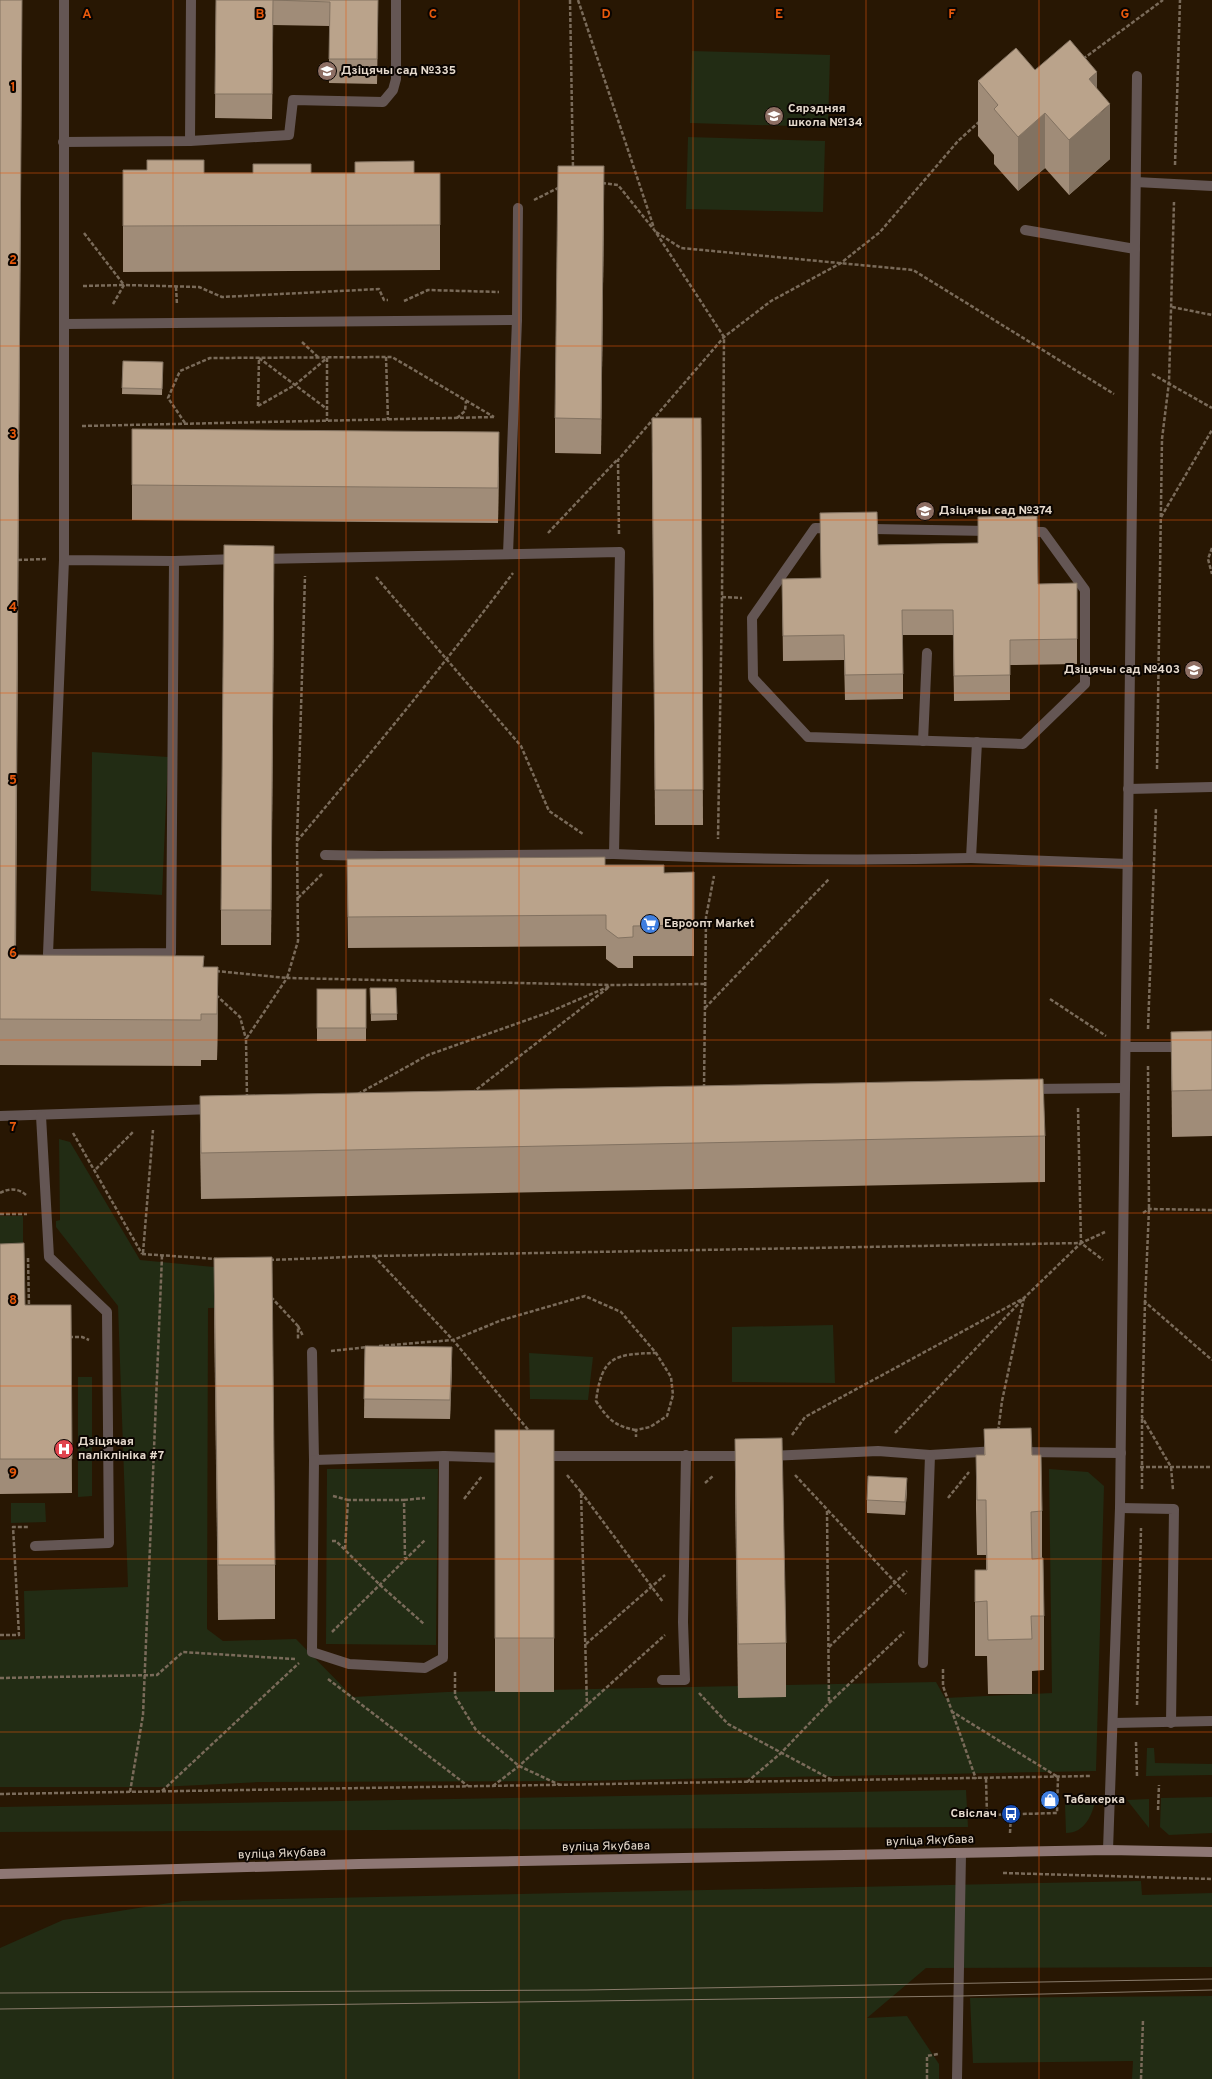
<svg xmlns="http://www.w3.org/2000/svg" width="1212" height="2079" font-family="Overpass,sans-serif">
<rect width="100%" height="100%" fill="#281703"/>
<g fill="#222c14">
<path d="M 692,51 L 830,55 L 828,127 L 690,123 Z"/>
<path d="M 688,137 L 825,141 L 823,212 L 686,209 Z"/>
<path d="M 92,752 L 168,757 L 162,895 L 91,891 Z"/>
<path d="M 59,1139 L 70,1142 L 140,1260 L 235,1269 L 273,1307 L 208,1308 L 207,1629 L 223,1641 L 296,1639 L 353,1697 L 447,1692 L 936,1682 L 945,1698 L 1052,1693 L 1049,1469 L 1088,1472 L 1104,1486 L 1096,1771 L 575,1781 L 259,1782 L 160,1787 L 0,1787 L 0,1640 L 25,1639 L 24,1591 L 128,1587 L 118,1306 L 56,1227 L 56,1221 L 60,1220 Z"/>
<rect x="0" y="1216" width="23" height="42"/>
<path d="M 833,1325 L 835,1383 L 732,1382 L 732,1327 Z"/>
<path d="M 529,1353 L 593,1357 L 588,1400 L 530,1399 Z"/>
<path d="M 78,1377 L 92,1377 L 92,1496 L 78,1497 Z"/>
<path d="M 327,1469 L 438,1469 L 436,1645 L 326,1644 Z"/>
<path d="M 11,1503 L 45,1503 L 46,1522 L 11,1523 Z"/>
<path d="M 1147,1748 L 1154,1748 L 1155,1763 L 1212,1764 L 1212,1775 L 1146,1776 Z"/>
<path d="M 966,1790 L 968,1827 L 0,1832 L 0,1807 Z"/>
<path d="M 1212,1797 L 1212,1833 L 1169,1835 L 1160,1827 L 1161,1798 Z"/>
<path d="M 1096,1799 C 1092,1815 1085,1833 1066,1833 L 1065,1805 L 1071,1800 Z"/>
<path d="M 1149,1799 L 1149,1828 L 1127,1800 Z"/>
<path d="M 1141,1881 L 1142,1895 L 1212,1893 L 1212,1967 L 926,1968 L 867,2018 L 907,2016 L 939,2064 L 939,2079 L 0,2079 L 0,1948 L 63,1920 L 182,1901 Z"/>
<path d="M 1212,1996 L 1212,2079 L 1132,2079 L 1133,2061 L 973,2063 L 970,1998 Z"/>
</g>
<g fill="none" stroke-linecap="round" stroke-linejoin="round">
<g stroke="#7a6b5a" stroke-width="2.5" stroke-dasharray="4 2" stroke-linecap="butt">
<path d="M 570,0 L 573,168"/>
<path d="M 578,0 L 654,228"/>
<path d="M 1083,59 L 1163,0"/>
<path d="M 1175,165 L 1180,0"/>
<path d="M 602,183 L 618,185 L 655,231 L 724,337 L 722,597 L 718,839"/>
<path d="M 534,200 L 560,187"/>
<path d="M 656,232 L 681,248 L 913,270 L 1114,394"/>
<path d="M 84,233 L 124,285"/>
<path d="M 83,286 L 124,285"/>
<path d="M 176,287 L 177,305"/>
<path d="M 404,301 L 428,290 L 499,292"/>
<path d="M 113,304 L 124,285 L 199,287 L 222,297 L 379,289 L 384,300 L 388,300"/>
<path d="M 1172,307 L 1212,315"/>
<path d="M 302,342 L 318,357"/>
<path d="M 386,357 L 388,420"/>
<path d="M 259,358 L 327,409"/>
<path d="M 327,358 L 327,421"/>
<path d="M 1152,374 L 1212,408"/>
<path d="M 258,406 L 295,385 L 327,358"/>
<path d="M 258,406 L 259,358"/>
<path d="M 457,418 L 465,411 L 466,401"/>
<path d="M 185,423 L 168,398 L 180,371 L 210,358 L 392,357 L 494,417"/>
<path d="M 82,426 L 495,417"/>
<path d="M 1161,517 L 1212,430"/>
<path d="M 548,533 L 617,460"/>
<path d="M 619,534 L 618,460 L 724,337 L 771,301 L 841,263 L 880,232 L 958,141 L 980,121"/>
<path d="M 1212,548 L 1208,559 L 1212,574"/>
<path d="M 18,560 L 46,559"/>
<path d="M 376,577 L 521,746 L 549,811 L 583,834"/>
<path d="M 722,597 L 742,598"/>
<path d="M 1157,769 L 1162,439 L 1169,382 L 1174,202"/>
<path d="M 297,841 C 371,753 444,665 513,573"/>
<path d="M 298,898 L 322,874"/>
<path d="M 216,971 L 287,978 L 298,941 L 297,841 L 305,576"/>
<path d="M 216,995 L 240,1017 L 246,1039"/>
<path d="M 1050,999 L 1106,1036"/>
<path d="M 705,1008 L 829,879"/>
<path d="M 1148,1029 L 1156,808"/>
<path d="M 1148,1066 L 1149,1209 L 1145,1302 L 1212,1360"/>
<path d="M 704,1088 L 706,917 L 714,876"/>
<path d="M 472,1093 L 609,987"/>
<path d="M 358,1094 L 428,1055 L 547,1013 L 610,986"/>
<path d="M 247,1098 L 246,1039 L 287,978 L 612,985 L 706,984"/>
<path d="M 1078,1108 L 1081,1243 L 1103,1260"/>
<path d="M 73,1133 L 142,1254"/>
<path d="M 96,1169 L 133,1132"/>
<path d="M 0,1193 C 9,1188 18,1188 26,1195"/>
<path d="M 1143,1213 L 1149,1209 L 1212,1210"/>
<path d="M 0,1214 L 27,1214"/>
<path d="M 143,1253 L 153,1130"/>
<path d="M 142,1254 L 217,1259"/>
<path d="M 374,1256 L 453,1340 L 530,1432"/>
<path d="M 28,1258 L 29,1307"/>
<path d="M 270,1260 L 374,1256 L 1081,1243 L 1105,1232"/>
<path d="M 271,1297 L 298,1326 L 298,1339"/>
<path d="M 1145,1301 L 1142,1417 L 1171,1467 L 1173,1490"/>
<path d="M 298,1326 L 303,1336"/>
<path d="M 69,1337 L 82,1337 L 89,1340"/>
<path d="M 379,1346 L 453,1340 L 502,1320 L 585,1296 L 621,1312 L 656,1353 L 671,1377 L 673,1395 L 667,1416 L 650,1427 L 636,1430 L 636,1437"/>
<path d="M 331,1351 L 368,1347"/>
<path d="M 636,1430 C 614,1426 608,1419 596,1401 C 602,1356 614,1354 656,1353"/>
<path d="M 895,1433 L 1024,1298 L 1002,1401 L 998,1432"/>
<path d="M 792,1435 L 805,1417 L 1024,1298 L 1081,1243"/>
<path d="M 1140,1467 L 1212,1467"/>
<path d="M 567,1475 L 581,1492 L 587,1706"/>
<path d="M 795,1475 L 906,1594"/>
<path d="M 705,1483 L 713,1476"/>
<path d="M 1142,1489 L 1142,1418"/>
<path d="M 581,1492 L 663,1602"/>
<path d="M 333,1496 L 348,1500"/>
<path d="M 948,1498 L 969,1472"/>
<path d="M 464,1499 L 482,1476"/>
<path d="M 404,1500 L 425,1498"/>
<path d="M 827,1511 L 829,1703"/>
<path d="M 332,1541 L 336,1541 L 380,1585 L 424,1624"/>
<path d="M 345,1549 L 348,1500 L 404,1500 L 405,1558"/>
<path d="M 332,1632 L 425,1540"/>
<path d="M 0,1635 L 19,1635 L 13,1527 L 29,1527"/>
<path d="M 586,1644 L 665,1575"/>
<path d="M 829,1647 L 907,1571"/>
<path d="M 943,1669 L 943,1686 L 976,1779"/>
<path d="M 455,1672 L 455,1696 L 476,1730 L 519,1766 L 560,1785"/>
<path d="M 0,1678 L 157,1675 L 183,1652 L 295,1659"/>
<path d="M 328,1679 L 468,1786"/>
<path d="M 699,1693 L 728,1724 L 834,1781"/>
<path d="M 1137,1705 L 1141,1528"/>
<path d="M 951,1711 L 1058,1777 L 1057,1813 L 987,1815 L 986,1779"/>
<path d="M 1136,1742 L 1137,1776"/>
<path d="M 747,1782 L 781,1753 L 829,1703 L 904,1632"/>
<path d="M 493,1786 L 519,1766 L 665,1635"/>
<path d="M 162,1791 L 299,1663"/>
<path d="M 130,1792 L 143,1715 L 162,1256"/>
<path d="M 0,1794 L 1091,1776"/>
<path d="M 1158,1810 L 1159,1785"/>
<path d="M 1010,1833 L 1011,1814"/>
<path d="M 1003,1873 L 1212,1879"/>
<path d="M 927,2079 L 927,2056 L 938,2054"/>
<path d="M 1141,2079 L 1143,2020"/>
</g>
<g stroke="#645654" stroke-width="10">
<path d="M 190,141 L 191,0"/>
<path d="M 63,142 L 190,141 L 289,135 L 293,100 L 383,102 L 393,90 L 396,79 L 396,0"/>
<path d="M 1136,182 L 1212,186"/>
<path d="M 1025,230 L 1135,249"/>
<path d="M 65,324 L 517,320"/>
<path d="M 815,528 L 1043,532 L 1085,590 L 1085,684 L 1023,744 L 808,737 L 753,678 L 752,618 Z"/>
<path d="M 508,554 L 517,320 L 518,208"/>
<path d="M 260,559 L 620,552 L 614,854 L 379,856 L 325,855"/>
<path d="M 64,560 L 174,561 L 171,953 L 48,954 L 64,560 L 64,0"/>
<path d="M 174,561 L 238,559"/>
<path d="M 923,741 L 927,653"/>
<path d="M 977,742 L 971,858 L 1128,864"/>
<path d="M 1128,789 L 1212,787"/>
<path d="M 614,854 C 733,859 852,861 971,858"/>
<path d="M 1126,1047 L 1184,1047"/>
<path d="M 1031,1089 L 1125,1088"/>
<path d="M 0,1116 L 214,1109"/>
<path d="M 312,1352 L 314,1460 L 444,1456 L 508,1458"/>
<path d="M 1019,1452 L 1121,1453"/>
<path d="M 542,1456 L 748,1456"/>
<path d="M 770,1456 L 878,1451 L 930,1455 L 997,1451"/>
<path d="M 314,1460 L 312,1652 L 349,1664 L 425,1668 L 443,1658 L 444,1456"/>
<path d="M 1120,1508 L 1174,1509 L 1171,1723"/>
<path d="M 35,1546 L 109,1543 L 107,1312 L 49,1257 L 41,1116"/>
<path d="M 923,1663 L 930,1455"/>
<path d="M 662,1680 L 685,1680 L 683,1622 L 686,1455"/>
<path d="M 1113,1723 L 1212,1721"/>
<path d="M 1108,1850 L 1120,1508 L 1137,76"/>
<path d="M 957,2079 L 961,1854"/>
</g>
<path stroke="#8e7774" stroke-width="10" d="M 0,1874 L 359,1864 L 1009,1852 L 1108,1850 L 1212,1852"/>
<g stroke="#897b6b" stroke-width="1">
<path d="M 0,1993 L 586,1990 L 1212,1979"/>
<path d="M 0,2009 L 960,1996 L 1212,1990"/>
</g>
</g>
<g fill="#a08c78">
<path d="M 0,0 L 22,0 L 16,955 L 204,967 L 218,1013 L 217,1060 L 201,1060 L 201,1066 L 0,1065 Z"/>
<path d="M 216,0 L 378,0 L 377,84 L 329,83 L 329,26 L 273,25 L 272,119 L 215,118 Z"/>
<path d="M 1035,70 L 1097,89 L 1110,159 L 1069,195 L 1045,168 L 1018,191 L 994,164 L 994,155 L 978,136 L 978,81 Z"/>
<path d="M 123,170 L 204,173 L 440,173 L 440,270 L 123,272 Z"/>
<path d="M 604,201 L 601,454 L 555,453 L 555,418 Z"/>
<path d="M 123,361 L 163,362 L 162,395 L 122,394 Z"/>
<path d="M 701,418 L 703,825 L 655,825 L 652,453 Z"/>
<path d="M 132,429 L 499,467 L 498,523 L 132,520 Z"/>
<path d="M 820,513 L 878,545 L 978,543 L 978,517 L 1038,584 L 1077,639 L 1077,664 L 1010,665 L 1010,700 L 954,701 L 953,635 L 903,635 L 903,699 L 845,700 L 844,660 L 783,661 L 782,579 L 821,578 Z"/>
<path d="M 274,580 L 271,945 L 221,945 L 221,910 Z"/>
<path d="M 347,859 L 605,865 L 664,873 L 694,872 L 694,956 L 633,956 L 633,968 L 618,968 L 606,959 L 606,946 L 348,948 Z"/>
<path d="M 370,988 L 396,988 L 397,1020 L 371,1021 Z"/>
<rect x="317" y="989" width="49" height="52"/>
<path d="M 1212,1031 L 1212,1136 L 1172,1137 L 1171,1032 Z"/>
<path d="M 200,1096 L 1045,1136 L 1045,1182 L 201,1199 L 200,1142 Z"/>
<path d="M 0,1244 L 25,1305 L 71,1305 L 72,1493 L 0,1494 Z"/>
<path d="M 214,1258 L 275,1565 L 275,1619 L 218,1620 L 214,1312 Z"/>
<path d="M 365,1346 L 452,1367 L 450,1419 L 364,1418 Z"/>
<path d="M 984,1429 L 1032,1455 L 1042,1511 L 1042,1559 L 1044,1616 L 1044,1670 L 1032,1671 L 1032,1694 L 988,1694 L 987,1656 L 975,1656 L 975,1570 L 986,1570 L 986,1555 L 977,1555 L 976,1509 L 976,1455 L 984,1455 Z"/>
<rect x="495" y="1430" width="59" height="262"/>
<path d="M 735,1439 L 786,1643 L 786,1697 L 738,1698 L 735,1494 Z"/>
<path d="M 907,1491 L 905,1515 L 867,1513 L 867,1500 Z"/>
</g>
<g fill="#827261">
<path d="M 22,0 L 15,1001 L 15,955 Z"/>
<path d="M 273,0 L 273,25 L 272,119 L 272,94 Z"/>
<path d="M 378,0 L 377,84 L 377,59 Z"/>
<path d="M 1097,72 L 1097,116 L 1110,104 L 1110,159 L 1069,195 L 1069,140 L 1089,79 Z"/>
<path d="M 1045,113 L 1045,168 L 1018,191 L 1018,137 Z"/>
<path d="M 604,166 L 604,201 L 601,454 L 601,419 Z"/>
<path d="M 499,432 L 499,467 L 498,523 L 498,488 Z"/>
<path d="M 274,546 L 274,580 L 271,945 L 271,910 Z"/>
<path d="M 218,967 L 218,1013 L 217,1060 L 217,1014 Z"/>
<path d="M 452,1347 L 452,1367 L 450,1419 L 450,1400 Z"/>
<path d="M 907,1478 L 907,1491 L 905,1515 L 905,1502 Z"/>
</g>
<g fill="#baa38b" stroke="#827261">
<path d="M 0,0 L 22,0 L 15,955 L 204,956 L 203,967 L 218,967 L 217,1014 L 201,1014 L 201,1020 L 0,1019 Z"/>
<path d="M 216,0 L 378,0 L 377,59 L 329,59 L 330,2 L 273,0 L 272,94 L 215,94 Z"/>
<path d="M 1070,40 L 1097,72 L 1089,79 L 1110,104 L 1069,140 L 1045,113 L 1018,137 L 994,109 L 998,105 L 978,81 L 1016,48 L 1035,70 Z"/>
<path d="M 147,160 L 204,160 L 204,173 L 253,173 L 253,164 L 311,164 L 311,173 L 355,173 L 355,162 L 414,161 L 414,173 L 440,173 L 440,225 L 123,226 L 123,170 L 147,170 Z"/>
<path d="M 558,166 L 604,166 L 601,419 L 555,418 Z"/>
<path d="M 123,361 L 163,362 L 162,389 L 122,388 Z"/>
<path d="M 652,418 L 701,418 L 703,790 L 655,790 Z"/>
<path d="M 132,429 L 499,432 L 498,488 L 132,485 Z"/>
<path d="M 877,512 L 878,545 L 978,543 L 978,517 L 1037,516 L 1038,584 L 1077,583 L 1077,639 L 1010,640 L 1010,675 L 954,676 L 953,610 L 902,610 L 903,674 L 845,675 L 844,635 L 783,636 L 782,579 L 821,578 L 820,513 Z"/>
<path d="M 224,545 L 274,546 L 271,910 L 221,910 Z"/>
<path d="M 605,857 L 605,865 L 664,865 L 664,873 L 694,872 L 694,925 L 633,926 L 633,937 L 618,938 L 606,929 L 606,915 L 348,917 L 347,859 Z"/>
<path d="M 370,988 L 396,988 L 397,1014 L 371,1014 Z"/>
<rect x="317" y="989" width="49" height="39"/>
<path d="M 1212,1031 L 1212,1090 L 1172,1091 L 1171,1032 Z"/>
<path d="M 1043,1079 L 1045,1136 L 201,1153 L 200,1096 Z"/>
<path d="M 24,1243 L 25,1305 L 71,1305 L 72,1459 L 0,1459 L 0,1244 Z"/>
<path d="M 272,1257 L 275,1565 L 218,1565 L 214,1258 Z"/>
<path d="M 365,1346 L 452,1347 L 450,1400 L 364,1399 Z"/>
<path d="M 1031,1428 L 1032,1455 L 1041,1455 L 1042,1511 L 1031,1512 L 1032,1559 L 1043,1558 L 1044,1616 L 1031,1616 L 1032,1639 L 988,1640 L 987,1601 L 975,1602 L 975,1570 L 987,1570 L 986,1500 L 977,1500 L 976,1455 L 985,1455 L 984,1429 Z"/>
<rect x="495" y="1430" width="59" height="208"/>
<path d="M 782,1438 L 786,1643 L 738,1644 L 735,1439 Z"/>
<path d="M 868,1476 L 907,1478 L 905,1502 L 867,1500 Z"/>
</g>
<path fill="none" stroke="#e8590c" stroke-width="1" stroke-opacity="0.55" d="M 173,0 L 173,2079M 346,0 L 346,2079M 519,0 L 519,2079M 693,0 L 693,2079M 866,0 L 866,2079M 1039,0 L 1039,2079M 0,173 L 1212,173M 0,346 L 1212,346M 0,520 L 1212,520M 0,693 L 1212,693M 0,866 L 1212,866M 0,1040 L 1212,1040M 0,1213 L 1212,1213M 0,1386 L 1212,1386M 0,1559 L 1212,1559M 0,1732 L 1212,1732M 0,1906 L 1212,1906"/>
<defs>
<g id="school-disc" transform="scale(1)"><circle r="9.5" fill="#8d6e63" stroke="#0b0501"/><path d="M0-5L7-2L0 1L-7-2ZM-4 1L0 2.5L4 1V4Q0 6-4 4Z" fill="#fff"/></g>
<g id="supermarket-disc" transform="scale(1)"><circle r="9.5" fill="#3f7fe0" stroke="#0b0501"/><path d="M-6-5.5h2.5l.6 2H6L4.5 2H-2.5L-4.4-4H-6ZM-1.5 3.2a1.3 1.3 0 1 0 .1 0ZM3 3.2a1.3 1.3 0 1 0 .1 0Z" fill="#fff"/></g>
<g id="hospital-disc" transform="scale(1)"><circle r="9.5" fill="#e0444e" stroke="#0b0501"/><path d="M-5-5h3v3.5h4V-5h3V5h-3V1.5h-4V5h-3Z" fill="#fff"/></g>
<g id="shop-disc" transform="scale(1)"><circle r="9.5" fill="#3f7fe0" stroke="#0b0501"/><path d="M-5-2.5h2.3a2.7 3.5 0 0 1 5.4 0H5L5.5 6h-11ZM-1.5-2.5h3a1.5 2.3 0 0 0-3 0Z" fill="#fff"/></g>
<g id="bus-disc" transform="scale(1)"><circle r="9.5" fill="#1a4fb4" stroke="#0b0501"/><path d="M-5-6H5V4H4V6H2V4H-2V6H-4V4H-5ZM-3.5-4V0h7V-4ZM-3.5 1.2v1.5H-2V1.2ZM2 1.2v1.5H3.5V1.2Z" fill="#fff"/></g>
</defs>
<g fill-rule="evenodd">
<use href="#school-disc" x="327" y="71"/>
<use href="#school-disc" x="774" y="116"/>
<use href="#school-disc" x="925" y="511"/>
<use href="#school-disc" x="1194" y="670"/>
<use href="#supermarket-disc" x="650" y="924"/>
<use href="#hospital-disc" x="64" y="1449"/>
<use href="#shop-disc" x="1050" y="1800"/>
<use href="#bus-disc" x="1011" y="1814"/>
</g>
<g text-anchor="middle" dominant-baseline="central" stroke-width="4" stroke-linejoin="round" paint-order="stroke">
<g font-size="12" font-weight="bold" fill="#e6dacd" stroke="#0b0501" text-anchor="start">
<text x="341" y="71">Дзіцячы сад №335</text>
<text x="788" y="109">Сярэдняя<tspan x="788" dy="14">школа №134</tspan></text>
<text x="939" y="511">Дзіцячы сад №374</text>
<text x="1180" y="670" text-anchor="end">Дзіцячы сад №403</text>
<text x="664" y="924">Евроопт Market</text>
<text x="78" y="1442">Дзіцячая<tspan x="78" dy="14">паліклініка #7</tspan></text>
<text x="1064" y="1800">Табакерка</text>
<text x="997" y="1814" text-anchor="end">Свіслач</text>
</g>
<g font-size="12" fill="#e6dacd" stroke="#0b0501">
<text transform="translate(930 1841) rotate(-2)">вуліца Якубава</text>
<text transform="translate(606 1847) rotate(-1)">вуліца Якубава</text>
<text transform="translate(282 1854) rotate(-2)">вуліца Якубава</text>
</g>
</g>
<g font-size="13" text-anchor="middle" font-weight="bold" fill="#e8590c" stroke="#0b0501" stroke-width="4" stroke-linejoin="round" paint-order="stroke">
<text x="87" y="18">A</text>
<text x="260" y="18">B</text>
<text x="433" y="18">C</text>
<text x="606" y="18">D</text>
<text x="779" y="18">E</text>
<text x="952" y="18">F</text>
<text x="1125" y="18">G</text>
<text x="13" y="91">1</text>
<text x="13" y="264">2</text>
<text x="13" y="438">3</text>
<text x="13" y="611">4</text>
<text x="13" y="784">5</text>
<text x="13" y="957">6</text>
<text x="13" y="1131">7</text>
<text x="13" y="1304">8</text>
<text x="13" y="1477">9</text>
</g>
</svg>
